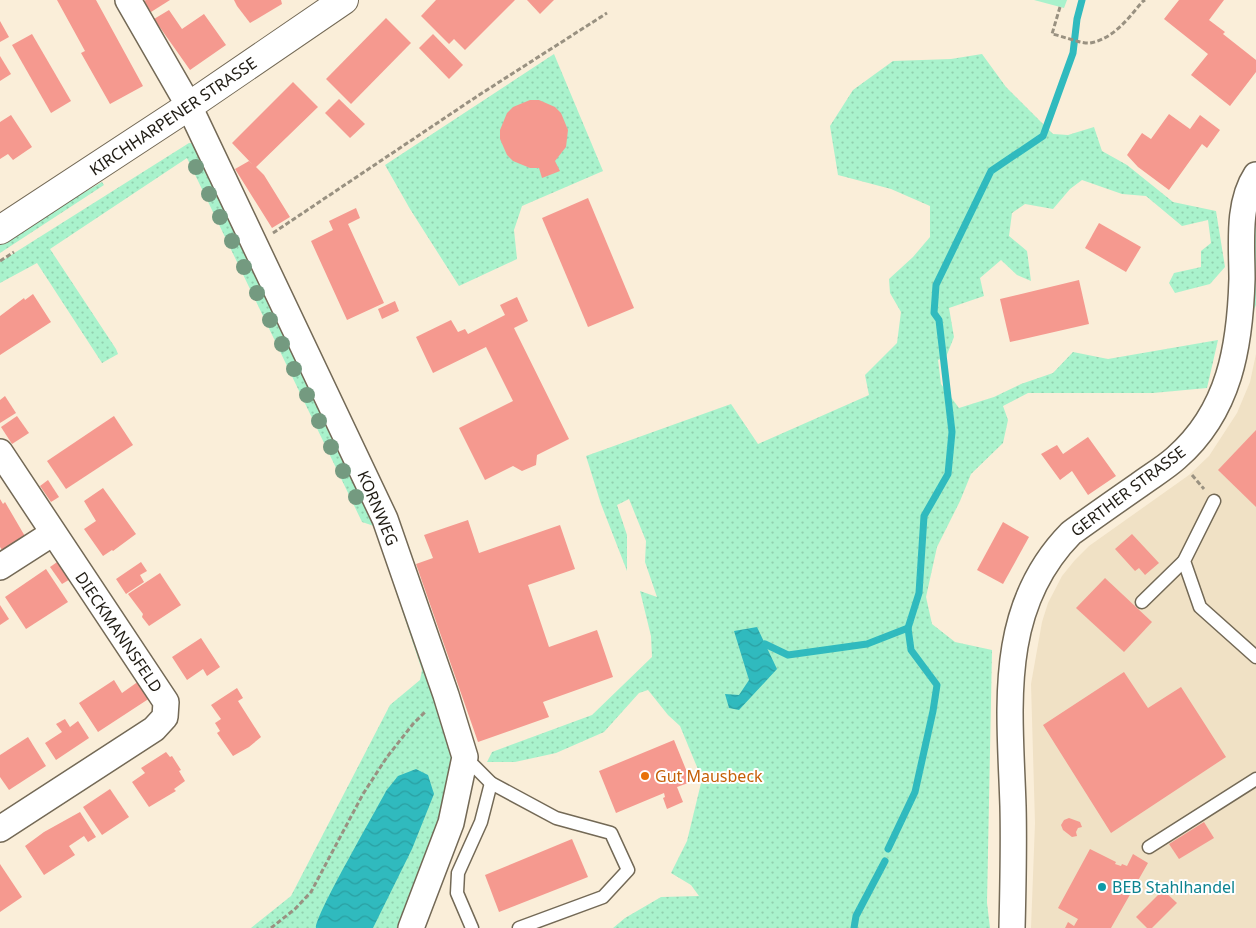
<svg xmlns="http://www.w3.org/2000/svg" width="1256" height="928" font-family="'Noto Sans',sans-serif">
<defs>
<pattern id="grass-dots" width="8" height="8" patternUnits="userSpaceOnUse" patternTransform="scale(1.25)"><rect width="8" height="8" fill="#a9f2cc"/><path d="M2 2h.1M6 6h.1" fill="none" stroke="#91cfae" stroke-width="1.8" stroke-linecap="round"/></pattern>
<pattern id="water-waves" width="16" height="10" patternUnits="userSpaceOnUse" patternTransform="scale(1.25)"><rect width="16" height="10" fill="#30babe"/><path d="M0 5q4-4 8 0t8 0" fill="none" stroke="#2a9fa2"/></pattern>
</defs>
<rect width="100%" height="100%" fill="#faeed9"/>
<path fill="#f0e1c5" d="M 1256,354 L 1256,928 L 1031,928 L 1035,823 L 1031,684 L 1042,622 L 1048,603 L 1062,576 L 1075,560 L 1089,546 L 1189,475 L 1209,456 L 1237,413 L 1250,382 Z"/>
<g fill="url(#grass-dots)">
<path d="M 554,54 L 603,171 L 522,206 L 514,230 L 517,259 L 459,286 L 410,209 L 385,165 Z"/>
<path d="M 982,54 L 1006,87 L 1053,134 L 1068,135 L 1094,127 L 1102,151 L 1127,165 L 1173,202 L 1216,211 L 1225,267 L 1210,284 L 1175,293 L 1169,283 L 1174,273 L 1201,267 L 1201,251 L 1211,243 L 1208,220 L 1182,226 L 1146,196 L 1122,194 L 1082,180 L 1070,189 L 1053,209 L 1025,204 L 1012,213 L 1009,236 L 1027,251 L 1031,281 L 1017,275 L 1001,260 L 980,278 L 984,296 L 949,308 L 954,337 L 946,357 L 938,360 L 941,384 L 959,408 L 994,397 L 1021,384 L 1053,373 L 1073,352 L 1108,359 L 1218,340 L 1207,388 L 1153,393 L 1028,393 L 1003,406 L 1008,420 L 1003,443 L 971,474 L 960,501 L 937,547 L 926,597 L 932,624 L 955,642 L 992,650 L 987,903 L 990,928 L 613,928 L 625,918 L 661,897 L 699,896 L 691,885 L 671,873 L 687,841 L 702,779 L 680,726 L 668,715 L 648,690 L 639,693 L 604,732 L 556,753 L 515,762 L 487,762 L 492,752 L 592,715 L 652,657 L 651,636 L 640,591 L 657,597 L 645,562 L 646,541 L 629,499 L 617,505 L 627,535 L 627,571 L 601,504 L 586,456 L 731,404 L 758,444 L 869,395 L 865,375 L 897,343 L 901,312 L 890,293 L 889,279 L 913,257 L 930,237 L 930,206 L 891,189 L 838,175 L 830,126 L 853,90 L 893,61 L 951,59 Z"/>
<path d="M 189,143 L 199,144 L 370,502 L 455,754 L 450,794 L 424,873 L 398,928 L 251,928 L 291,896 L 390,705 L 420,680 L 422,670 L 374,526 L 362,522 L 187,158 L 50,249 L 116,349 L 118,354 L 102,363 L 37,263 L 0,283 L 0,262 Z"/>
<path d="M 102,182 L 104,185 L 0,253 L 0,244 L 48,213 Z"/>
<path d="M 1256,194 L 1256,305 L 1254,309 L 1250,241 Z"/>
</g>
<path fill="#a9f2cc" d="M 1034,0 L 1067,0 L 1064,8 Z"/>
<g fill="url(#water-waves)">
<path d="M 757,627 L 777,669 L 739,710 L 729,708 L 725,694 L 739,695 L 749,680 L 734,631 Z"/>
<path d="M 416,769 L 428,775 L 434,794 L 412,849 L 373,928 L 316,928 C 314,917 377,809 386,791 L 398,776 Z"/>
</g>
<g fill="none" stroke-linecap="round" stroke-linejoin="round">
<g stroke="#30babe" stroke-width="7">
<path d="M 765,644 L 788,655 L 867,644 L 908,628"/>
<path d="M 888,849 L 915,792 L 933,711 L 937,685 L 911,650 L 908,628 L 919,593 L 924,516 L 948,474 L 952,432 L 939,320 L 934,313 L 936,285 L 991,171 L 1043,136 L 1073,53 L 1077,19 L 1082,0"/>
<path d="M 854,928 L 856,916 L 885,861"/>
</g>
</g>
<g fill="#f5998f">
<path d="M 57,0 L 96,0 L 143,86 L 110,104 L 81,53 L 85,51 Z"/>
<path d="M 146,0 L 170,0 L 151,12 L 144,1 Z"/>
<path d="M 234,0 L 281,0 L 282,4 L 250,23 L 237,6 Z"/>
<path d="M 436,0 L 515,0 L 465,50 L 454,39 L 449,44 L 421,16 Z"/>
<path d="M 527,0 L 554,0 L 540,14 Z"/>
<path d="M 1179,0 L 1224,0 L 1209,20 L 1225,32 L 1223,34 L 1256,60 L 1256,72 L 1230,106 L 1191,75 L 1208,54 L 1164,19 Z"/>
<path d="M 169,10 L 182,29 L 204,14 L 226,45 L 190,70 L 154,19 Z"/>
<path d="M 386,18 L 411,43 L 351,104 L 326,79 Z"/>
<path d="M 0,21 L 9,37 L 0,42 Z"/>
<path d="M 32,34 L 71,101 L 51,113 L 12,45 Z"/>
<path d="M 433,34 L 463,65 L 449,79 L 419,48 Z"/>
<path d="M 0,56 L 11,74 L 0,81 Z"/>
<path d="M 293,82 L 318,107 L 256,167 L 264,175 L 290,217 L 272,228 L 235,169 L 249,161 L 253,165 L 232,143 Z"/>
<path d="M 339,99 L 365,124 L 350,138 L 325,113 Z"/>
<path d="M 530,100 L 539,100 L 555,107 L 561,113 L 568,130 L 566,147 L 555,161 L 560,171 L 542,178 L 539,168 L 530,168 L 513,161 L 507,155 L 500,139 L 500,130 L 507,113 L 513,107 Z"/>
<path d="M 1169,114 L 1190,129 L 1200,115 L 1220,130 L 1207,148 L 1202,144 L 1169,190 L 1138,167 L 1127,155 L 1142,133 L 1151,139 Z"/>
<path d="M 11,115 L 32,147 L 13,160 L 8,154 L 0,159 L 0,122 Z"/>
<path d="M 588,198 L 634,308 L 588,327 L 542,218 Z"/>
<path d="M 356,208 L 360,218 L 348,224 L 384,303 L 347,320 L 311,241 L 333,230 L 329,221 Z"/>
<path d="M 1099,223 L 1141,247 L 1126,272 L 1085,248 Z"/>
<path d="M 1079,280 L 1089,324 L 1010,342 L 1000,299 Z"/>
<path d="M 33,294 L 51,322 L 0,355 L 0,316 L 24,298 L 25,300 Z"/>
<path d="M 517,297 L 528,321 L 514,328 L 569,439 L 537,455 L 536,465 L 522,471 L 513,466 L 485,480 L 459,428 L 513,401 L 486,347 L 433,373 L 416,337 L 451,320 L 458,332 L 465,329 L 468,334 L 505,315 L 500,305 Z"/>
<path d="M 395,301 L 399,311 L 382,319 L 378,309 Z"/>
<path d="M 5,396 L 16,413 L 0,423 L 0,400 Z"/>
<path d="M 17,416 L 29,433 L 12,444 L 1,427 Z"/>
<path d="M 114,416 L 133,445 L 66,489 L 47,461 Z"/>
<path d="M 1256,430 L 1256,507 L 1218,470 Z"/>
<path d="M 1088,437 L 1116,476 L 1088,495 L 1072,471 L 1060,480 L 1041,454 L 1057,445 L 1063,454 Z"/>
<path d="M 48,480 L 59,497 L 51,502 L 40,486 Z"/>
<path d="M 103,488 L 136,534 L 113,551 L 112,550 L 103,556 L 84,529 L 96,521 L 84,501 Z"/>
<path d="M 0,499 L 3,504 L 5,502 L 26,538 L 4,553 L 0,547 Z"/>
<path d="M 468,520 L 479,553 L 560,525 L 575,569 L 528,585 L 549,647 L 597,630 L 613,677 L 543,702 L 549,717 L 478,742 L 416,564 L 433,558 L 424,535 Z"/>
<path d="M 1003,522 L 1029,537 L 1003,584 L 977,570 Z"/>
<path d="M 1132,534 L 1159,563 L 1145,575 L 1139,568 L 1135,571 L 1115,549 Z"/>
<path d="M 60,560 L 72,578 L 62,584 L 50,567 Z"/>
<path d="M 141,562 L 147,571 L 140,575 L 144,582 L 126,594 L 116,579 Z"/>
<path d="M 46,569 L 68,602 L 26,629 L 5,597 Z"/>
<path d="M 160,573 L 181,605 L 149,626 L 142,617 L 143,614 L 128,594 Z"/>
<path d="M 1105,578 L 1152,622 L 1124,652 L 1076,608 Z"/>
<path d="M 0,605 L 9,619 L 0,625 Z"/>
<path d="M 201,638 L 220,667 L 207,676 L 203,669 L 187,680 L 172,657 Z"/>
<path d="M 1124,672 L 1148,708 L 1181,687 L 1226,757 L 1111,833 L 1043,725 Z"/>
<path d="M 114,680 L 122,693 L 139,681 L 150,698 L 98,732 L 79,703 Z"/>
<path d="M 237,688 L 243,698 L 238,701 L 261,737 L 249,747 L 233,756 L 217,733 L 220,731 L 215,723 L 221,719 L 211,705 Z"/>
<path d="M 65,719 L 70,727 L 78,721 L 89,738 L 56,760 L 45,743 L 62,732 L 56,724 Z"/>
<path d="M 28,737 L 46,766 L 9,790 L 0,777 L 0,755 Z"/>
<path d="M 674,740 L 691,782 L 677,787 L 683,802 L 667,809 L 663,798 L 665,797 L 664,793 L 616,813 L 599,771 Z"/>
<path d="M 166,752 L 170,757 L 172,756 L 181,770 L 179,771 L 185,781 L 174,789 L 176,791 L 149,807 L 132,782 L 145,773 L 141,768 Z"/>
<path d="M 110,789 L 129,817 L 102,835 L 83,807 Z"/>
<path d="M 80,812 L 96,837 L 88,842 L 84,836 L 69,846 L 75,855 L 44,875 L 25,846 L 44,832 Z"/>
<path d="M 1069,818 L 1080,822 L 1082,827 L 1078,828 L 1076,832 L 1077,836 L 1072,837 L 1063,830 L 1061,825 L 1064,820 Z"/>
<path d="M 1204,822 L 1214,838 L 1179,859 L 1169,844 Z"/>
<path d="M 572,839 L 588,877 L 499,912 L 485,875 Z"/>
<path d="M 1090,849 L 1116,862 L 1115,864 L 1121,866 L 1122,864 L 1127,866 L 1133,854 L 1148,863 L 1111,928 L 1065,928 L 1068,922 L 1074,926 L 1078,919 L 1058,908 Z"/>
<path d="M 0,864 L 22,897 L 0,912 Z"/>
<path d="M 1163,890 L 1177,903 L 1152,928 L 1147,928 L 1136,917 Z"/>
</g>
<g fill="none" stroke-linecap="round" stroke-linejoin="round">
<g stroke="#736956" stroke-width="15">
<g id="service">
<path d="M 1214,501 L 1184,561 L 1200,607 L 1256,657"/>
<path d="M 1142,602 L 1184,561"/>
<path d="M 465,757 L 491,783 L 556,818 L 611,833 L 628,870 L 603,897 L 519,928"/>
<path d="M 1149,847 L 1256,779"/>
<path d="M 472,928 L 457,893 L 458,873 L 481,822 L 491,783"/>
</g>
</g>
<g stroke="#736956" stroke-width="28">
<g id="minor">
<path d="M 128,0 L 189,106 L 385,519 L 446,695 L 465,757 L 451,823 L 411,928"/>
<path d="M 0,452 L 166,702 L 165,717 L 154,729 L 0,829"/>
<path d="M 0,567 L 53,533"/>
<path d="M 1012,928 C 1013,887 1014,847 1013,806 C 1010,709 996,609 1071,533 C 1093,517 1116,501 1139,485 C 1151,476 1165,468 1176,458 C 1230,411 1240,346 1242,279 C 1242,245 1237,204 1256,175"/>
</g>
</g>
<g stroke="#736956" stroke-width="30">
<path id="tertiary" d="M 0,230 L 189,106 L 344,0"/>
</g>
<g stroke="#999181" stroke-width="3" stroke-dasharray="5 2.5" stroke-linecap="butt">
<path d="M 1060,7 L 1052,34 C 1062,36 1082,44 1090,43 C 1113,39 1128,19 1142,2 L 1145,0"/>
<path d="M 273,233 L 479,95 L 607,13"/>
<path d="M 0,261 L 14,252"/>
<path d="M 1192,475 L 1204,489"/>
<path d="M 271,928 L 295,909 L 311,892 L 363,794 L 387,757 L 413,724 L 426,711"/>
</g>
<use href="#service" stroke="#fff" stroke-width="12"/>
<use href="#minor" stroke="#fff" stroke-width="25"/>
<use href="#tertiary" stroke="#fff" stroke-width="28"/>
</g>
<g fill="#749a80">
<circle cx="196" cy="167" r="8"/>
<circle cx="209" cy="194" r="8"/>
<circle cx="220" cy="217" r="8"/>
<circle cx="232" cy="241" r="8"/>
<circle cx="244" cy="267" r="8"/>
<circle cx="257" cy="293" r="8"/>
<circle cx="270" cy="320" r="8"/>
<circle cx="282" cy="344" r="8"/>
<circle cx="294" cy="369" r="8"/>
<circle cx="307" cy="395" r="8"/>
<circle cx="319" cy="421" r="8"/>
<circle cx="331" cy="447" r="8"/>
<circle cx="343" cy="471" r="8"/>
<circle cx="356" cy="497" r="8"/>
</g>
<circle fill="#e8710a" stroke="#fff" stroke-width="2" cx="645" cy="776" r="5"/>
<circle fill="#0f9aa8" stroke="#fff" stroke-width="2" cx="1102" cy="887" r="5"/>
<g text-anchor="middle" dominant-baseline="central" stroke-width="4" stroke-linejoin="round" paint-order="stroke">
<g font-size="16" fill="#201c14" stroke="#fff">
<text transform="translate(173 116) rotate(-34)">KIRCHHARPENER STRASSE</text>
<text transform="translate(1128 491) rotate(-37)">GERTHER STRASSE</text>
<text transform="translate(378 508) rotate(67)">KORNWEG</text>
<text transform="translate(119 632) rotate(56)">DIECKMANNSFELD</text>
</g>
<g font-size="16" fill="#c56008" stroke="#fff" text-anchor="start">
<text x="655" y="776">Gut Mausbeck</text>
</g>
<g font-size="16" fill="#0d838f" stroke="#fff" text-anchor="start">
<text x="1112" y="887">BEB Stahlhandel</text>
</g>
</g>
</svg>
